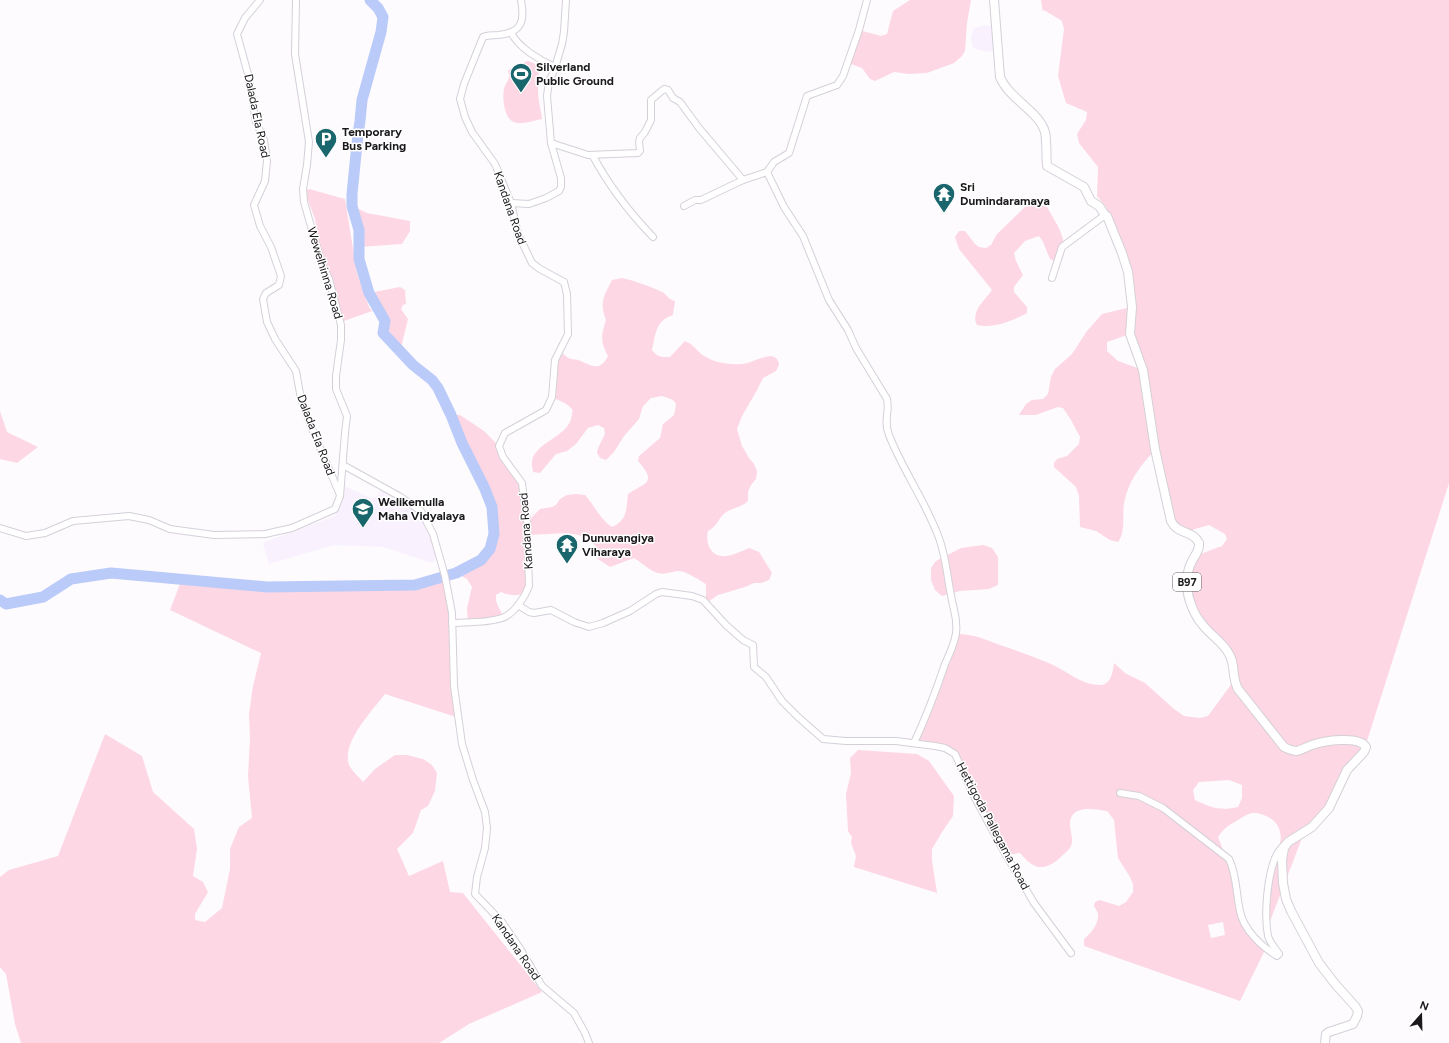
<svg xmlns="http://www.w3.org/2000/svg" width="1449" height="1043" font-family="Figtree,sans-serif">
<rect width="100%" height="100%" fill="#fdfbfe"/>
<g fill="#f9f2fe">
<path d="M 986,25 L 997,28 L 998,50 L 986,52 L 973,48 L 971,38 L 974,28 Z"/>
<path d="M 344,486 L 371,498 L 376,497 L 381,490 L 384,490 L 419,512 L 422,515 L 437,556 L 435,560 L 432,563 L 383,547 L 334,545 L 269,564 L 263,544 L 264,542 L 335,516 Z"/>
</g>
<g fill="#fdd7e4" fill-rule="evenodd">
<path d="M 910,0 L 971,0 L 967,23 L 965,51 L 962,56 L 954,63 L 927,73 L 909,74 L 894,72 L 875,81 L 870,79 L 862,68 L 848,63 L 859,30 L 881,36 L 887,34 L 893,11 Z"/>
<path d="M 1041,0 L 1449,0 L 1449,483 L 1366,744 L 1360,757 L 1338,791 L 1304,833 L 1267,929 C 1267,906 1268,883 1274,861 C 1276,851 1283,843 1280,832 C 1278,820 1263,812 1252,813 C 1247,814 1245,816 1241,818 C 1230,825 1225,826 1218,837 L 1225,855 L 1229,859 L 1243,921 L 1266,948 L 1240,1001 L 1084,946 L 1084,939 C 1090,934 1099,924 1098,915 C 1098,912 1095,908 1094,906 L 1095,902 L 1100,900 L 1119,906 L 1126,902 L 1133,892 L 1133,884 L 1130,877 L 1118,858 L 1114,820 L 1107,811 C 1097,810 1079,805 1072,816 C 1066,825 1075,836 1071,846 C 1069,850 1064,854 1061,857 C 1044,872 1034,870 1020,853 L 1006,855 L 955,754 L 945,748 L 914,743 L 956,634 C 977,634 987,641 1006,647 C 1023,653 1040,659 1055,666 C 1069,673 1084,686 1101,685 C 1111,684 1113,672 1114,663 L 1125,673 L 1145,683 L 1174,709 L 1184,716 L 1200,718 L 1208,716 L 1233,682 L 1233,664 L 1201,624 L 1187,587 L 1195,556 L 1222,546 L 1227,539 L 1225,534 L 1209,525 L 1185,532 L 1174,527 L 1155,450 C 1140,466 1129,480 1124,503 C 1122,516 1126,531 1118,542 L 1110,540 L 1096,531 L 1080,527 L 1079,496 L 1076,487 L 1054,467 L 1054,463 L 1057,459 L 1067,456 L 1079,444 L 1080,437 L 1071,420 L 1063,408 L 1058,407 L 1036,415 L 1019,415 L 1026,404 L 1032,400 L 1043,399 L 1048,394 L 1051,377 L 1055,369 L 1072,354 L 1087,331 L 1102,314 L 1131,307 L 1128,272 L 1105,215 L 1107,208 L 1097,196 L 1098,167 L 1079,143 L 1077,134 L 1086,120 L 1087,112 L 1066,103 L 1058,76 L 1064,29 L 1062,21 L 1044,10 L 1043,12 ZM 1130,334 L 1143,370 L 1118,361 L 1107,351 L 1107,342 ZM 1229,780 L 1242,785 L 1242,798 L 1238,807 C 1220,811 1212,808 1195,800 L 1193,790 L 1199,782 ZM 1223,922 L 1225,935 L 1211,938 L 1208,925 Z"/>
<path d="M 527,61 C 543,63 538,78 538,90 C 538,100 541,110 542,119 C 535,120 525,124 517,123 C 504,122 502,98 504,89 C 506,81 511,81 508,71 C 515,63 520,66 527,61 Z"/>
<path d="M 309,189 L 345,199 L 357,273 L 369,307 L 372,311 L 344,321 L 333,282 L 320,251 L 315,219 L 306,195 L 307,190 Z"/>
<path d="M 1039,202 L 1047,207 L 1059,228 L 1063,239 L 1064,255 L 1057,262 L 1050,259 L 1043,242 L 1039,236 L 1025,241 L 1014,253 L 1016,261 L 1023,275 L 1014,287 L 1014,292 L 1027,307 L 1027,313 C 1012,321 994,329 977,325 C 970,312 985,300 992,290 L 959,249 L 955,237 L 959,231 L 965,231 L 975,244 L 979,247 L 986,248 L 991,245 L 997,234 L 1025,207 L 1030,203 Z"/>
<path d="M 352,206 L 367,213 L 410,221 L 410,231 L 402,244 L 359,247 L 359,230 Z"/>
<path d="M 622,278 C 635,281 650,286 662,292 C 668,295 667,299 675,301 L 673,315 C 655,321 656,334 652,350 C 657,357 661,357 670,357 L 685,341 C 692,344 694,347 699,352 C 709,362 728,365 742,364 C 752,364 777,346 779,365 L 776,371 L 763,378 L 756,392 L 742,416 L 737,429 L 742,446 L 749,458 L 754,464 L 757,471 L 756,479 L 751,485 L 748,492 L 748,501 C 741,508 733,507 725,513 C 718,518 719,525 708,531 C 705,544 711,558 727,556 C 734,555 742,551 749,548 L 759,552 L 772,573 L 769,580 L 761,583 L 754,583 L 745,587 L 718,595 L 706,603 L 706,584 C 697,579 687,571 677,571 C 670,572 666,575 658,573 C 650,571 641,562 634,558 L 610,567 L 598,559 L 595,545 L 579,535 L 567,533 L 528,535 L 526,593 C 517,596 511,596 501,592 L 496,595 C 495,606 501,608 503,618 L 468,622 L 467,608 L 472,587 L 467,579 L 456,573 L 481,560 L 490,549 L 494,534 L 492,507 L 485,489 L 462,443 L 451,415 L 460,415 L 484,431 L 499,446 L 522,483 L 528,521 L 540,509 L 552,507 L 556,505 L 560,499 L 567,495 L 576,494 L 585,495 C 595,506 599,518 612,527 C 628,520 626,509 628,494 C 645,482 658,484 638,461 L 639,456 L 660,438 L 663,424 L 674,415 L 676,405 L 675,402 L 671,399 L 662,396 L 651,398 L 643,406 L 639,419 L 624,436 L 614,452 L 606,460 L 600,458 L 597,453 L 598,448 L 605,434 L 604,428 L 598,425 L 588,428 L 576,444 L 567,451 L 556,454 L 540,473 L 533,472 C 532,467 531,462 533,457 C 542,439 570,436 572,414 C 573,411 573,410 571,408 C 567,403 557,400 552,397 L 559,350 C 563,353 568,359 572,359 C 578,361 572,358 578,360 C 592,365 599,373 608,356 C 600,341 601,336 606,320 C 599,302 604,296 612,280 Z"/>
<path d="M 400,287 L 405,290 L 406,304 L 403,305 L 401,309 L 408,319 L 400,352 L 383,333 L 385,321 L 369,293 Z"/>
<path d="M 0,411 L 7,432 L 38,447 L 17,463 L 0,459 Z"/>
<path d="M 983,545 L 992,548 L 998,557 L 998,585 L 989,589 L 960,591 L 942,596 L 935,590 L 931,580 L 931,568 L 936,561 L 961,548 Z"/>
<path d="M 445,576 L 452,613 L 459,718 L 385,694 C 372,711 341,743 349,765 C 352,771 359,777 363,782 L 375,769 L 395,755 L 407,755 L 423,759 L 432,765 L 437,773 L 435,791 L 428,806 L 421,810 L 413,833 L 397,849 L 409,876 L 443,861 L 450,892 L 463,893 L 542,992 L 469,1024 L 439,1043 L 21,1043 L 15,1024 L 6,974 L 0,967 L 0,877 L 9,870 L 58,856 L 105,734 L 142,756 L 153,792 L 194,829 L 197,849 L 193,876 L 203,882 L 208,892 L 195,914 L 195,920 L 205,922 L 222,908 L 230,869 L 230,849 L 239,827 L 252,818 L 248,776 L 250,739 L 249,714 L 253,686 L 261,653 L 170,610 L 182,579 L 267,587 L 415,585 Z"/>
<path d="M 858,750 L 917,754 L 929,761 L 954,796 L 953,816 L 942,832 L 932,849 L 932,860 L 937,893 L 854,867 L 856,856 L 851,843 L 852,837 L 848,831 L 846,794 L 851,773 L 850,758 Z"/>
</g>
<g fill="none" stroke-linecap="round" stroke-linejoin="round">
<path stroke="#bacbf9" stroke-width="11" d="M 0,600 L 6,604 L 43,597 L 71,579 L 111,573 L 267,587 L 415,585 L 456,573 L 481,560 L 490,549 L 494,534 L 492,507 L 485,489 L 462,443 L 451,415 L 438,388 L 432,380 L 413,365 L 383,333 L 385,321 L 369,293 L 359,259 L 359,230 L 352,206 L 352,194 L 358,134 L 360,121 L 362,100 L 381,32 L 383,17 L 378,8 L 370,0"/>
<g stroke="#d5d0d8" stroke-width="8">
<g id="minor">
<path d="M 260,0 L 245,18 L 237,34 L 248,74 L 256,122 L 264,140 L 267,161 L 265,181 L 254,205 L 260,226 L 271,247 L 281,276 L 279,285 L 266,293 L 263,299 L 267,322 L 275,339 L 296,371 L 301,399 L 310,424 L 340,495"/>
<path d="M 511,32 C 517,47 541,61 555,67"/>
<path d="M 551,143 L 588,155 L 638,153 L 640,151 L 639,142 L 640,138 L 645,132 L 651,120 L 651,100 L 664,89 L 668,90 L 673,98 L 680,102 L 699,128 L 743,180"/>
<path d="M 593,156 C 609,186 629,212 653,237"/>
<path d="M 767,172 L 784,207 L 803,236 L 829,300 L 848,330 L 856,348 L 887,399 C 890,413 883,420 889,435 C 903,471 926,502 939,538 C 946,557 947,576 951,595 C 953,610 958,617 956,633 C 955,643 949,655 945,664 C 936,691 926,717 914,743"/>
<path d="M 511,203 L 529,204 L 546,198 L 559,191 L 561,187 L 561,178 L 551,143 L 547,96 L 549,81 L 554,71 L 562,44 L 564,32 L 566,0"/>
<path d="M 684,206 L 695,200 L 701,200 L 743,180 L 767,172 L 774,162 L 789,153 L 807,96 L 837,85 L 843,76 L 859,30 L 867,0"/>
<path d="M 1052,278 L 1062,247 L 1105,215"/>
<path d="M 343,465 L 399,496 L 421,511 L 433,534 L 445,576 L 452,613 L 454,686 L 462,744 L 473,780 L 485,812 L 487,828 L 485,848 L 477,877 L 475,894 L 502,922 L 521,950 L 542,986 L 574,1013 L 585,1033 L 589,1043"/>
<path d="M 0,528 L 26,536 L 45,533 L 73,521 L 129,516 L 149,520 L 170,529 L 214,535 L 265,534 L 292,528 L 335,509 L 340,496 L 345,433 L 347,416 L 336,389 L 336,376 L 341,340 L 341,325 L 329,279 L 321,261 L 304,202 L 303,189 L 307,165 L 309,142 L 295,54 L 296,0"/>
<path d="M 518,605 L 529,612 L 534,613 L 551,610 L 574,622 L 589,627 L 603,623 L 630,611 L 656,594 L 662,592 L 692,596 L 703,600 L 726,625 L 743,640 L 753,645 L 754,667 L 766,677 L 782,701 L 797,716 L 823,739 L 846,741 L 896,741 L 935,746 L 945,748 L 955,754 L 974,796 L 1006,855 L 1034,903 L 1071,953"/>
<path d="M 452,623 C 468,622 487,623 502,618 C 514,614 525,597 529,586 L 527,521 L 522,483 L 503,457 L 499,446 L 505,433 L 546,410 L 552,397 L 555,360 L 568,334 L 567,294 L 564,282 L 540,269 L 532,263 L 518,234 L 511,203 L 495,164 L 472,132 L 465,117 L 460,99 L 464,84 L 483,37 C 488,35 493,35 498,35 C 522,33 525,21 521,0"/>
<path d="M 1120,793 L 1139,796 L 1163,808 L 1229,859 C 1237,875 1236,894 1240,911 C 1243,929 1262,947 1277,956 L 1279,954 C 1275,948 1270,943 1268,936 C 1264,915 1267,873 1277,854 C 1279,850 1282,847 1285,844"/>
</g>
</g>
<g stroke="#d5d0d8" stroke-width="10">
<path id="major" d="M 994,0 L 1000,77 C 1009,99 1039,111 1045,132 C 1047,142 1046,155 1047,166 L 1084,187 L 1091,201 L 1099,206 L 1105,215 L 1107,216 L 1122,253 L 1128,272 L 1132,307 L 1130,334 L 1143,370 L 1155,449 L 1171,521 C 1178,535 1193,530 1199,543 C 1200,551 1194,556 1191,563 C 1188,570 1186,579 1187,587 C 1188,599 1194,615 1202,624 C 1210,635 1223,642 1229,654 C 1236,665 1231,676 1238,689 L 1284,747 C 1288,749 1293,751 1297,751 C 1302,750 1306,747 1312,745 C 1323,741 1359,735 1366,747 L 1364,752 L 1347,770 L 1329,808 L 1312,827 L 1288,842 L 1284,848 L 1282,860 L 1283,883 L 1286,899 L 1291,911 L 1319,963 L 1336,985 L 1355,1006 L 1358,1011 L 1357,1016 L 1353,1024 L 1329,1032 L 1326,1034 L 1325,1043"/>
</g>
<use href="#minor" stroke="#fff" stroke-width="6"/>
<use href="#major" stroke="#fff" stroke-width="8"/>
</g>
<defs>
<g id="stadium-pin" transform="scale(1.15)"><path d="M0 17L-7.5 6A9.5 9.5 0 1 1 7.5 6Z" fill="#19666d" stroke="#fff"/><path d="M0-5a6.5 5 0 1 0 0 10a6.5 5 0 1 0 0-10ZM-3.5-1.8h7v3.6h-7Z" fill="#fff"/></g>
<g id="parking-pin" transform="scale(1.15)"><path d="M0 17L-7.5 6A9.5 9.5 0 1 1 7.5 6Z" fill="#19666d" stroke="#fff"/><path d="M-3.5-5.5H1a3.5 3.5 0 0 1 0 7H-1V5.5H-3.5ZM-1-3.4V-.6H.8a1.4 1.4 0 0 0 0-2.8Z" fill="#fff"/></g>
<g id="temple-pin" transform="scale(1.15)"><path d="M0 17L-7.5 6A9.5 9.5 0 1 1 7.5 6Z" fill="#19666d" stroke="#fff"/><path d="M0-6L5-2H3V0L6.5 2.5H4V6H1.5V3h-3V6H-4V2.5H-6.5L-3 0V-2H-5Z" fill="#fff"/></g>
<g id="school-pin" transform="scale(1.15)"><path d="M0 17L-7.5 6A9.5 9.5 0 1 1 7.5 6Z" fill="#19666d" stroke="#fff"/><path d="M0-5L7-2L0 1L-7-2ZM-4 1L0 2.5L4 1V4Q0 6-4 4Z" fill="#fff"/></g>
</defs>
<g fill-rule="evenodd">
<use href="#stadium-pin" x="521" y="74"/>
<use href="#parking-pin" x="326" y="139"/>
<use href="#temple-pin" x="944" y="194"/>
<use href="#school-pin" x="363" y="509"/>
<use href="#temple-pin" x="567" y="545"/>
</g>
<g text-anchor="middle" dominant-baseline="central" stroke-width="3" stroke-linejoin="round" paint-order="stroke">
<rect fill="#fff" stroke="#5f5e60" stroke-width="1" x="1173" y="573" width="28" height="18" rx="3"/>
<g font-size="11" font-weight="bold" fill="#1b191c">
<text x="1187" y="582">B97</text>
</g>
<g font-size="12" font-weight="bold" fill="#1b191c" stroke="#fff" text-anchor="start">
<text x="536" y="67">Silverland<tspan x="536" dy="14">Public Ground</tspan></text>
<text x="342" y="132">Temporary<tspan x="342" dy="14">Bus Parking</tspan></text>
<text x="960" y="187">Sri<tspan x="960" dy="14">Dumindaramaya</tspan></text>
<text x="378" y="502">Welikemulla<tspan x="378" dy="14">Maha Vidyalaya</tspan></text>
<text x="582" y="538">Dunuvangiya<tspan x="582" dy="14">Viharaya</tspan></text>
</g>
<g font-size="12" fill="#1b191c" stroke="#fff">
<text transform="translate(257 116) rotate(78)">Dalada Ela Road</text>
<text transform="translate(510 208) rotate(71)">Kandana Road</text>
<text transform="translate(325 273) rotate(73)">Wewelhinna Road</text>
<text transform="translate(316 435) rotate(69)">Dalada Ela Road</text>
<text transform="translate(526 531) rotate(-94)">Kandana Road</text>
<text transform="translate(993 826) rotate(62)">Hettigoda Pallegama Road</text>
<text transform="translate(516 947) rotate(56)">Kandana Road</text>
</g>
</g>
<g transform="translate(1421 1015) rotate(20)" stroke="#ffffff" stroke-width="3" paint-order="stroke">
<path d="M0-3L7 15L0 10L-7 15Z" fill="#1b191c"/>
<text y="-6" font-size="11" font-weight="bold" text-anchor="middle" fill="#1b191c">N</text>
</g>
</svg>
